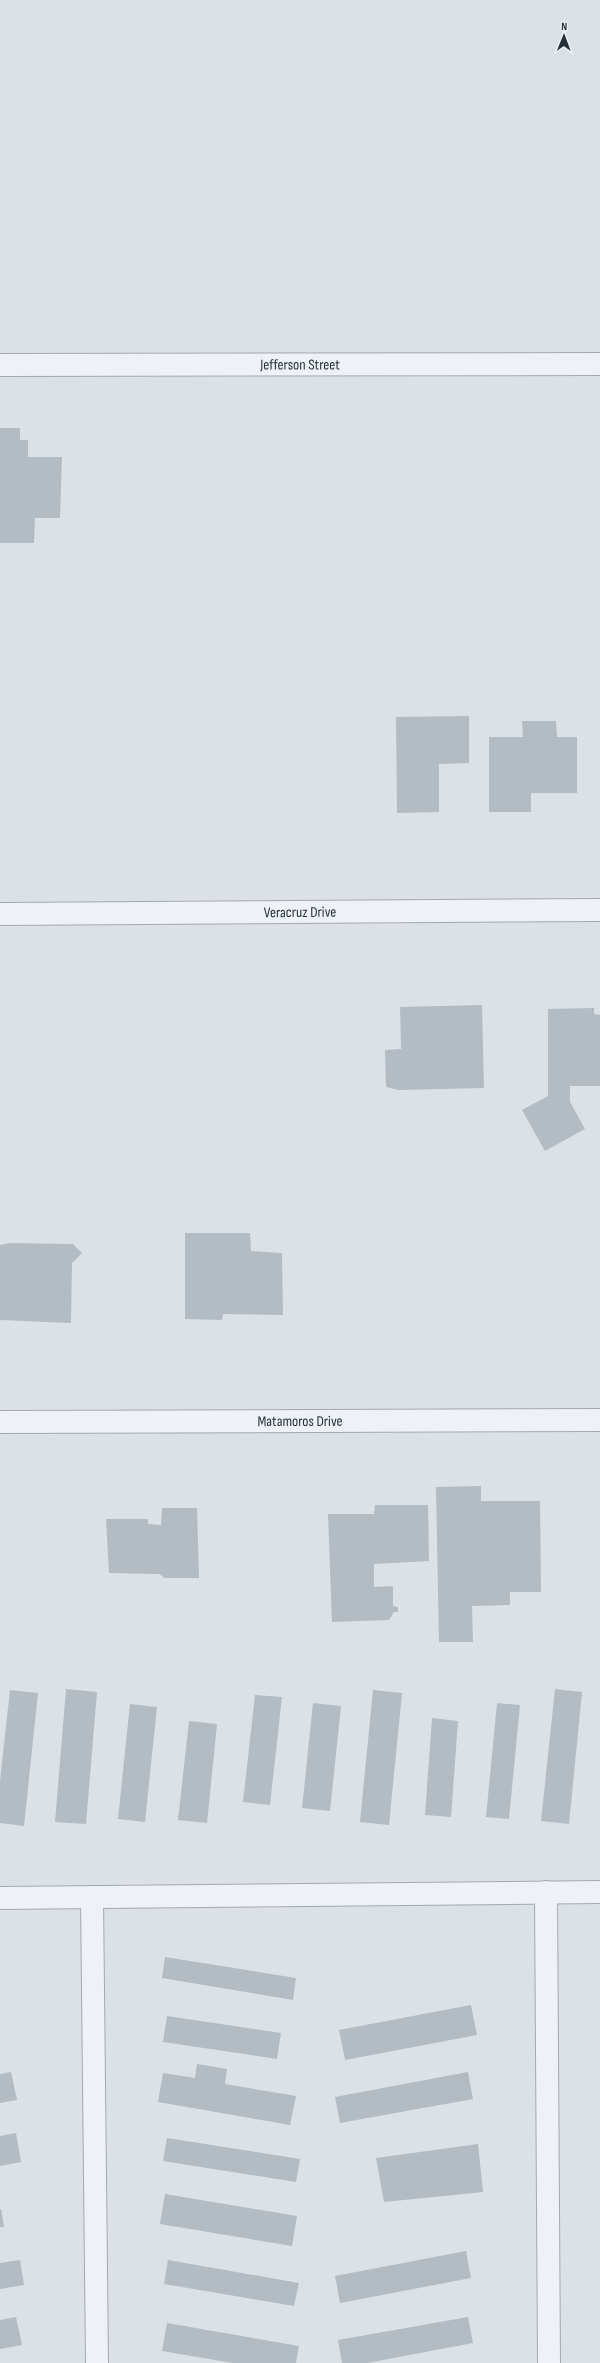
<svg xmlns="http://www.w3.org/2000/svg" width="600" height="2363" font-family="'Sofia Sans Condensed',sans-serif">
<rect width="100%" height="100%" fill="#dce1e6"/>
<g fill="#b3bbc3">
<path d="M 0,428 L 20,428 L 20,440 L 28,440 L 28,457 L 62,457 L 60,518 L 35,518 L 34,543 L 0,543 Z"/>
<path d="M 469,716 L 469,763 L 439,764 L 439,812 L 397,813 L 396,717 Z"/>
<path d="M 522,721 L 556,721 L 557,737 L 577,737 L 577,793 L 531,793 L 531,812 L 489,812 L 489,737 L 523,737 Z"/>
<path d="M 482,1005 L 484,1088 L 399,1090 L 386,1087 L 385,1050 L 401,1049 L 400,1007 Z"/>
<path d="M 594,1008 L 594,1014 L 600,1015 L 600,1086 L 570,1086 L 570,1102 L 585,1129 L 545,1151 L 522,1110 L 548,1096 L 548,1009 Z"/>
<path d="M 185,1233 L 250,1233 L 251,1251 L 282,1253 L 283,1315 L 223,1314 L 222,1320 L 185,1319 Z"/>
<path d="M 10,1243 L 73,1244 L 82,1253 L 72,1263 L 71,1323 L 0,1320 L 0,1245 Z"/>
<path d="M 481,1486 L 481,1501 L 540,1501 L 541,1592 L 510,1592 L 510,1605 L 472,1606 L 473,1642 L 439,1642 L 436,1487 Z"/>
<path d="M 375,1505 L 428,1505 L 429,1561 L 374,1564 L 374,1587 L 393,1586 L 393,1606 L 398,1607 L 398,1612 L 394,1612 L 389,1620 L 332,1622 L 328,1514 L 374,1514 Z"/>
<path d="M 162,1508 L 197,1508 L 199,1578 L 165,1578 L 159,1574 L 109,1573 L 106,1519 L 148,1519 L 148,1524 L 161,1525 Z"/>
<path d="M 66,1689 L 97,1692 L 86,1824 L 55,1822 Z"/>
<path d="M 555,1689 L 582,1692 L 569,1824 L 541,1821 Z"/>
<path d="M 10,1690 L 38,1693 L 24,1826 L 0,1823 L 0,1781 Z"/>
<path d="M 373,1690 L 402,1693 L 389,1825 L 360,1822 Z"/>
<path d="M 255,1695 L 282,1697 L 270,1805 L 243,1802 Z"/>
<path d="M 313,1703 L 341,1706 L 330,1811 L 302,1808 Z"/>
<path d="M 497,1703 L 520,1705 L 509,1819 L 486,1817 Z"/>
<path d="M 130,1704 L 157,1707 L 145,1822 L 118,1819 Z"/>
<path d="M 432,1718 L 458,1721 L 451,1817 L 425,1815 Z"/>
<path d="M 189,1721 L 217,1724 L 207,1823 L 178,1820 Z"/>
<path d="M 165,1957 L 296,1978 L 293,2000 L 162,1978 Z"/>
<path d="M 471,2005 L 477,2035 L 345,2060 L 339,2030 Z"/>
<path d="M 167,2016 L 281,2033 L 277,2059 L 163,2042 Z"/>
<path d="M 197,2064 L 227,2069 L 225,2084 L 296,2096 L 290,2125 L 158,2102 L 163,2073 L 195,2078 Z"/>
<path d="M 11,2072 L 17,2100 L 0,2103 L 0,2074 Z"/>
<path d="M 468,2072 L 473,2099 L 340,2123 L 335,2097 Z"/>
<path d="M 16,2133 L 21,2162 L 0,2166 L 0,2136 Z"/>
<path d="M 167,2138 L 300,2159 L 296,2182 L 163,2161 Z"/>
<path d="M 478,2144 L 483,2192 L 384,2202 L 376,2158 Z"/>
<path d="M 165,2194 L 297,2216 L 292,2246 L 160,2224 Z"/>
<path d="M 1,2209 L 4,2227 L 0,2227 L 0,2210 Z"/>
<path d="M 466,2251 L 471,2278 L 340,2303 L 335,2276 Z"/>
<path d="M 20,2260 L 24,2285 L 0,2289 L 0,2263 Z"/>
<path d="M 168,2260 L 299,2283 L 294,2306 L 164,2284 Z"/>
<path d="M 16,2317 L 22,2345 L 0,2349 L 0,2320 Z"/>
<path d="M 468,2317 L 473,2343 L 367,2363 L 342,2363 L 338,2340 Z"/>
<path d="M 167,2323 L 299,2346 L 296,2363 L 233,2363 L 162,2351 Z"/>
</g>
<g fill="none" stroke-linecap="round" stroke-linejoin="round">
<g stroke="#a2a9b0" stroke-width="24">
<g id="minor">
<path id="s1" d="M 0,365 L 600,364"/>
<path id="s2" d="M 0,914 L 600,910"/>
<path id="s3" d="M 0,1422 L 600,1420"/>
<path d="M 546,1892 L 549,2363"/>
<path d="M 92,1897 L 97,2363"/>
<path d="M 0,1898 L 600,1892"/>
</g>
</g>
<use href="#minor" stroke="#eef1f5" stroke-width="22"/>
</g>
<g text-anchor="middle" dominant-baseline="central" stroke-width="3.5" stroke-linejoin="round" paint-order="stroke">
<g font-size="15" fill="#26313c" stroke="#ebf0f4">
<text stroke="none"><textPath href="#s1" startOffset="300">Jefferson Street</textPath></text>
<text stroke="none"><textPath href="#s2" startOffset="300">Veracruz Drive</textPath></text>
<text stroke="none"><textPath href="#s3" startOffset="300">Matamoros Drive</textPath></text>
</g>
</g>
<g transform="translate(564 36) rotate(1)" stroke="#ebf0f4" stroke-width="3" paint-order="stroke">
<path d="M0-3L7 15L0 10L-7 15Z" fill="#26313c"/>
<text y="-6" font-size="11" font-weight="bold" text-anchor="middle" fill="#26313c">N</text>
</g>
</svg>
